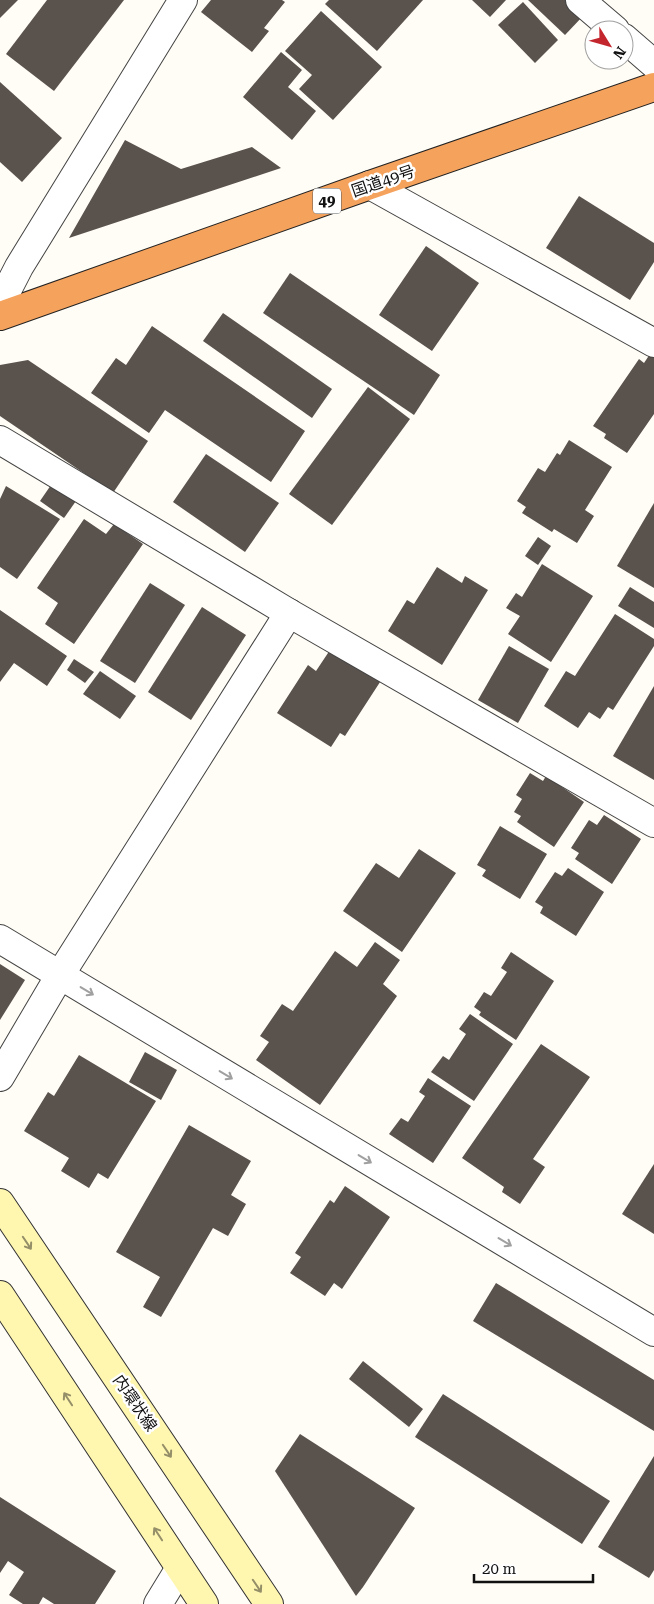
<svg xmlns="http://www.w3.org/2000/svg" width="654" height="1604" font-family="'Roboto Serif','Noto Sans JP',serif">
<rect width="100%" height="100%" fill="#fffdf5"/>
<g fill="#5a524d">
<path d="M 0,0 L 18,0 L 0,18 Z"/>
<path d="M 47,0 L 124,0 L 54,91 L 6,54 Z"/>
<path d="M 211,0 L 282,0 L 285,2 L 264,28 L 269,31 L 252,52 L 201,12 Z"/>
<path d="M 329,0 L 423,0 L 377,51 L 325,4 Z"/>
<path d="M 472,0 L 506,0 L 490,17 Z"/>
<path d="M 528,0 L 566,0 L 583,16 L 565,35 Z"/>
<path d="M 523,2 L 558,40 L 535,63 L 498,25 Z"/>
<path d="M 321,11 L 382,67 L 333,120 L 299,89 L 312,75 L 285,51 Z"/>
<path d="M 281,52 L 302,70 L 288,87 L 316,111 L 292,140 L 243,97 Z"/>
<path d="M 0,82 L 62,138 L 22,182 L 0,162 Z"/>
<path d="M 125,140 L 181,169 L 252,147 L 281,168 L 69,238 Z"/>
<path d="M 579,196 L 654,243 L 654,262 L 630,300 L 546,248 Z"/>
<path d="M 426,246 L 479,283 L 432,351 L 379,315 Z"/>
<path d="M 290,273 L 440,375 L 414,415 L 263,313 Z"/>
<path d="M 223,313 L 332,389 L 312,418 L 203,341 Z"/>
<path d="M 152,326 L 305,431 L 271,482 L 165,410 L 149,433 L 91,393 L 116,358 L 126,365 Z"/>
<path d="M 650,354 L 654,356 L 654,414 L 627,453 L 604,438 L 606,434 L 593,426 L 639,359 L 644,363 Z"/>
<path d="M 28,360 L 148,441 L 113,493 L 0,416 L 0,365 Z"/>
<path d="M 368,387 L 410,419 L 332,525 L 289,494 Z"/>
<path d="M 569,440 L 612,467 L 585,510 L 594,516 L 577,543 L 554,529 L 552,532 L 522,513 L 526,507 L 517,501 L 538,468 L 545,472 L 557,453 L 560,455 Z"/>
<path d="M 206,454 L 279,503 L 245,552 L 173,502 Z"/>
<path d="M 51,485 L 76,501 L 64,518 L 40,501 Z"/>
<path d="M 6,486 L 60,519 L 17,579 L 0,567 L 0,499 Z"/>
<path d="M 654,503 L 654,588 L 617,566 Z"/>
<path d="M 84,519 L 106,534 L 114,524 L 143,544 L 74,644 L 45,624 L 58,603 L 37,588 Z"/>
<path d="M 538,537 L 551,546 L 538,565 L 525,556 Z"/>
<path d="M 542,564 L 593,596 L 551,662 L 508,634 L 520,616 L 506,608 L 516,593 L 522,597 Z"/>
<path d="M 437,567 L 462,583 L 465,576 L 488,590 L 442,665 L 388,631 L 407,600 L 414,604 Z"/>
<path d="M 150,583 L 185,605 L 135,683 L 100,661 Z"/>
<path d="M 630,587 L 654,602 L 654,628 L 618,606 Z"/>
<path d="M 202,607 L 246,635 L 191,720 L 148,692 Z"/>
<path d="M 0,610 L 67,656 L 47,686 L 14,663 L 0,682 Z"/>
<path d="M 615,614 L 654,639 L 654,646 L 613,710 L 608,707 L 600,719 L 589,712 L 578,728 L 544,706 L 566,671 L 575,676 Z"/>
<path d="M 509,646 L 549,669 L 518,723 L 478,700 Z"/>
<path d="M 332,647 L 382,679 L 345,736 L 340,733 L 331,747 L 277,713 L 308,665 L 316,671 Z"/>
<path d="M 74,659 L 94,672 L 85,683 L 67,670 Z"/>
<path d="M 100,671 L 136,696 L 120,719 L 83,694 Z"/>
<path d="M 654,686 L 654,780 L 613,756 Z"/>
<path d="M 530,773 L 543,781 L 546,776 L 584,802 L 554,847 L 517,822 L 521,816 L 514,812 L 522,799 L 516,795 Z"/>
<path d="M 604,815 L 641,839 L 612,884 L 575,859 L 579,853 L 571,848 L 589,820 L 597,825 Z"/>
<path d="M 500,826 L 547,854 L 520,899 L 482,876 L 486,870 L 477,865 Z"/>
<path d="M 419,849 L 456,873 L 402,952 L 343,911 L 376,863 L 399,878 Z"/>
<path d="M 568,868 L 604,892 L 576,936 L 540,913 L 543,907 L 535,902 L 555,872 L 562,876 Z"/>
<path d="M 375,942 L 400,960 L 383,984 L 397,996 L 320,1105 L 256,1060 L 269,1042 L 260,1036 L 282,1004 L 293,1011 L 335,951 L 357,967 Z"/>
<path d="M 511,952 L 554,981 L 516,1040 L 479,1015 L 481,1012 L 474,1007 L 484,992 L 491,996 L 507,972 L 501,968 Z"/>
<path d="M 0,964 L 25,980 L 0,1020 Z"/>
<path d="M 470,1014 L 513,1044 L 474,1101 L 431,1072 L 443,1056 L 449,1060 L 466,1034 L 459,1029 Z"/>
<path d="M 541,1044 L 590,1077 L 533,1159 L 545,1167 L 520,1204 L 502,1192 L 504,1187 L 462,1158 Z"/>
<path d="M 145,1052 L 177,1070 L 161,1100 L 129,1082 Z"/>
<path d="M 79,1055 L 156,1101 L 108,1179 L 98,1173 L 89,1188 L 61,1171 L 69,1158 L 24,1131 L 48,1092 L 54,1096 Z"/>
<path d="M 428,1078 L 471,1106 L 433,1163 L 389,1134 L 401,1118 L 408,1122 L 425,1096 L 419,1092 Z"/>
<path d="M 189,1125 L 251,1161 L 231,1195 L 246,1204 L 228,1236 L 213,1228 L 161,1317 L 143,1307 L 160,1277 L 116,1252 Z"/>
<path d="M 654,1164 L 654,1234 L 622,1214 Z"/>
<path d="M 345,1186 L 390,1217 L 342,1289 L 334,1283 L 325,1296 L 290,1273 L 301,1257 L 295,1253 L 330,1200 L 334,1203 Z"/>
<path d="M 496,1283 L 654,1380 L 654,1431 L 473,1321 Z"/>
<path d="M 363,1361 L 423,1409 L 409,1427 L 349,1379 Z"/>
<path d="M 443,1394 L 610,1501 L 582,1544 L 415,1437 Z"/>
<path d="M 300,1434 L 415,1508 L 363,1587 L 356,1596 L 275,1471 Z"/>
<path d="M 654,1456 L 654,1570 L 649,1578 L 598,1547 Z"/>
<path d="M 0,1497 L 116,1571 L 95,1604 L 54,1604 L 43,1597 L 39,1604 L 23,1604 L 9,1595 L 24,1572 L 8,1561 L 0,1573 Z"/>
</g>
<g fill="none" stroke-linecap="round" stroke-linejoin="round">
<g stroke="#444" stroke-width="30">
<g id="street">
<path d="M 580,0 L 615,30"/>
<path d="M 624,38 L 654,64"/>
<path d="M 370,185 L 654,343"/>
<path d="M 0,304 L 19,267 L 183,0"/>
<path d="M 0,440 L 289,613 L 654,823"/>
<path d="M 0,939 L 654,1332"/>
<path d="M 0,1077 L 60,975 L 289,613"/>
<path d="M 158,1604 L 180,1568"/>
</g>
</g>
<g stroke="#333" stroke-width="30">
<g id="secondary">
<path d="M 0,1203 L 269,1604"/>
<path d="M 0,1295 L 204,1604"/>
</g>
</g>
<g stroke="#222" stroke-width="30">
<path id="highway" d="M 0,316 L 370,185 L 654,87"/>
</g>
<use href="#street" stroke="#fff" stroke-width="28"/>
<use href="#secondary" stroke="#fff6b0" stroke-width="28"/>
<use href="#highway" stroke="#f5a25d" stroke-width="28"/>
</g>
<defs><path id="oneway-shaft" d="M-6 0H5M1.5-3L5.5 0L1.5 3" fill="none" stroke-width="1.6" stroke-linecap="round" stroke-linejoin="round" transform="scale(1.25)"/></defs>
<g stroke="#a0a0a0">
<use href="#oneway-shaft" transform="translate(87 991) rotate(31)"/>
<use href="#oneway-shaft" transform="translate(226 1075) rotate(31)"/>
<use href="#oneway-shaft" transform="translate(365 1159) rotate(31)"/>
<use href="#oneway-shaft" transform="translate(505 1242) rotate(31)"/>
</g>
<g stroke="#948f68">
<use href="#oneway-shaft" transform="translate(27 1243) rotate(56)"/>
<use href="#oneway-shaft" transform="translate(68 1399) rotate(-123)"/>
<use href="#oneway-shaft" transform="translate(167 1451) rotate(56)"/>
<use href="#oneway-shaft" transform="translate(158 1534) rotate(-123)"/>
<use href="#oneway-shaft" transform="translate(257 1586) rotate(56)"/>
</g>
<g text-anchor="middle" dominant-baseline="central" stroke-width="5" stroke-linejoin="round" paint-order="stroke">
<rect fill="#fff" stroke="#585858" stroke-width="1" x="313" y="188.5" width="28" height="25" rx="4"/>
<g font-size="15" font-weight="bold" fill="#111">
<text x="327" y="201">49</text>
</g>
<g font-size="16" fill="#111" stroke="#fff">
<text transform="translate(383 181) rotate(-19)">国道49号</text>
<text transform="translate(135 1403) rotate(56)">内環状線</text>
</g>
</g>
<g transform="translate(609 45) rotate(127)"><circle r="24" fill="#ffffff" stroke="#a0a0a0"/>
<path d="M0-4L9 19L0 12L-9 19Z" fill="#c4262e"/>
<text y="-8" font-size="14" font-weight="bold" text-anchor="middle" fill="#111111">N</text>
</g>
<path d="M474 1574v8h119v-8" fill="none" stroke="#111111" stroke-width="2.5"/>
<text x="482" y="1574" font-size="15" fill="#111111" stroke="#ffffff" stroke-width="4" paint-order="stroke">20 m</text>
</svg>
